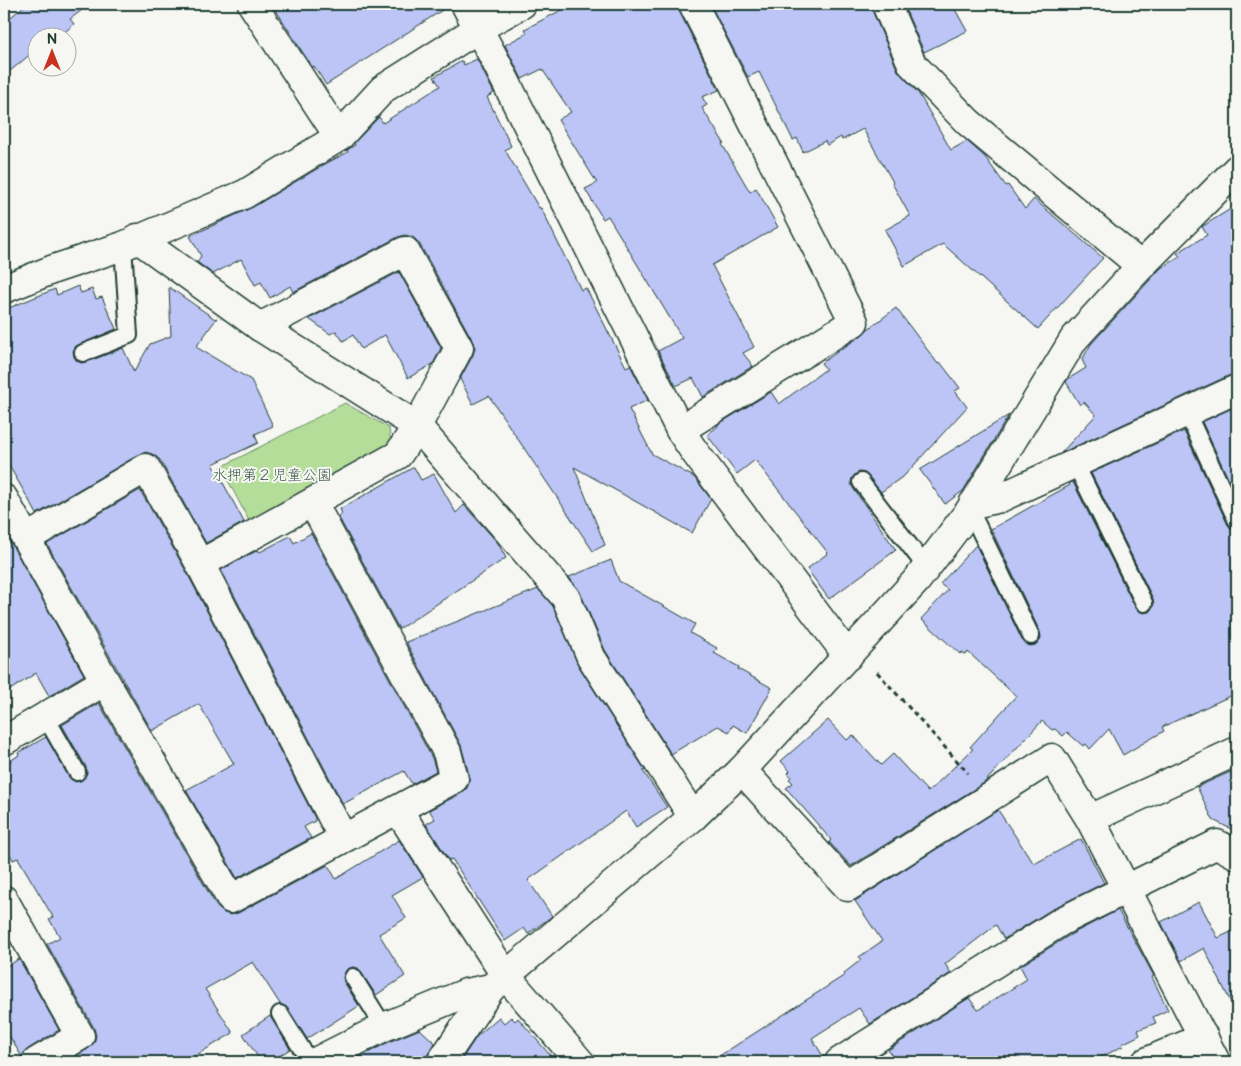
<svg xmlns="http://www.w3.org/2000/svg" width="1241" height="1066" font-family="'Balsamiq Sans','Klee One',sans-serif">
<rect width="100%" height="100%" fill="#f6f6f2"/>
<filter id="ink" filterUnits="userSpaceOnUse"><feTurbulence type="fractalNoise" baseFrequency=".02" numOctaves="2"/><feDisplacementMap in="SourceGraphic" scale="10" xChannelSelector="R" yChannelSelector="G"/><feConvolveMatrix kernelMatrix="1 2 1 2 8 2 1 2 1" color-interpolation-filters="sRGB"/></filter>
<g filter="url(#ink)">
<path fill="#b5dd9a" stroke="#6a8d67" d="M 345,403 L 389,428 L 391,445 L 250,523 L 221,467 Z"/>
<g fill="#bcc5f6" stroke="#1f3d34">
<path d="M 26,4 L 90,4 L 70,19 L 74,24 L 58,38 L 38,38 L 38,48 L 4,76 L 4,23 Z"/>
<path d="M 272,4 L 449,4 L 450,5 L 326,85 L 314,66 L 312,67 Z"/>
<path d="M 573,4 L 677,4 L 679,11 L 719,90 L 702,97 L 707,105 L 702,108 L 724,143 L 722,144 L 750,192 L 756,188 L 778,227 L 712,265 L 754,347 L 743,353 L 753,366 L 703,397 L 693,378 L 676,386 L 658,351 L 682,338 L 608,216 L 603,219 L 585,189 L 597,183 L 558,120 L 571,112 L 542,69 L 522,79 L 505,45 L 527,33 L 525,29 Z"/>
<path d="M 710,4 L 871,4 L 872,10 L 898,71 L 919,94 L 951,150 L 967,141 L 985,157 L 1006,186 L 1008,185 L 1025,209 L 1034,199 L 1103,258 L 1038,329 L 943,244 L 904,266 L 885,230 L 910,216 L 892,183 L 893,182 L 863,129 L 842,140 L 841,137 L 827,145 L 825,141 L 803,152 L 797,138 L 793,140 L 759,72 L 748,77 Z"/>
<path d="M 903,4 L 952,4 L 967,31 L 924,52 Z"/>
<path d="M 477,59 L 494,93 L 487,97 L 511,146 L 505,150 L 539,208 L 541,208 L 581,290 L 586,288 L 626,367 L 630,365 L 648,400 L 629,409 L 652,454 L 694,477 L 711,499 L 692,533 L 574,467 L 605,545 L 593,551 L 489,396 L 473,404 L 460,379 L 473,355 L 475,348 L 473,341 L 419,243 L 413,237 L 405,235 L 398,237 L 293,292 L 290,286 L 270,298 L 261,282 L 255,285 L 241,259 L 213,274 L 197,262 L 201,256 L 190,236 L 253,207 L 325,164 L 348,152 L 347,150 L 355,145 L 354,143 L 379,117 L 383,123 L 440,86 L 434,77 L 462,61 L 464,65 Z"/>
<path d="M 1237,205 L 1237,374 L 1230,375 L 1061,453 L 1096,415 L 1084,402 L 1080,405 L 1066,382 L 1068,379 L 1086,368 L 1082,360 L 1091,344 L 1161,268 L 1180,257 L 1177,253 L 1207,235 L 1202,227 L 1203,226 Z"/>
<path d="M 399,272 L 441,348 L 433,364 L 408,378 L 385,335 L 361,349 L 353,335 L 343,341 L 336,331 L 330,334 L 309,319 Z"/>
<path d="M 78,286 L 81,293 L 92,289 L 96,299 L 102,297 L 116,329 L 76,346 L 73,351 L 74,356 L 76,360 L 81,363 L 87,362 L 123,348 L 134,372 L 150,344 L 171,336 L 169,287 L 215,319 L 217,318 L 196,347 L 251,380 L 273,426 L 255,434 L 258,443 L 213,464 L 244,522 L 206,543 L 160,460 L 154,455 L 146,452 L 138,455 L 37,514 L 4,457 L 4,310 L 55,289 L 57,295 Z"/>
<path d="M 896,308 L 938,364 L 940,362 L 960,388 L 955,391 L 967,407 L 905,475 L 881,492 L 865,473 L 859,472 L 852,478 L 851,483 L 853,488 L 896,550 L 829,599 L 807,569 L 828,553 L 755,460 L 737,474 L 707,435 L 718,426 L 717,425 L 771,392 L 779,404 L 826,369 L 821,363 L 862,335 L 868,329 Z"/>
<path d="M 1237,406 L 1237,498 L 1202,422 Z"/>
<path d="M 1009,415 L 963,491 L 945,504 L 920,470 Z"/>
<path d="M 1184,431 L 1228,525 L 1232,529 L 1237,531 L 1237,693 L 1162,727 L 1164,731 L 1123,755 L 1109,729 L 1090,749 L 1086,744 L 1083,746 L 1067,732 L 1063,736 L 1055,729 L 1052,730 L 1042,721 L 984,783 L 851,866 L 829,842 L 831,840 L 786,788 L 793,783 L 789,779 L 791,777 L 788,773 L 790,771 L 781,761 L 828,720 L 847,740 L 853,735 L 881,765 L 893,754 L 928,792 L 973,749 L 970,747 L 1016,696 L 968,652 L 966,655 L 962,652 L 960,654 L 921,619 L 948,590 L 940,584 L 976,545 L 1022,640 L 1030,646 L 1035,645 L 1039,642 L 1041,637 L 1040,632 L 991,529 L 1070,485 L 1069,483 L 1073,482 L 1135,607 L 1143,613 L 1149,612 L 1154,604 L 1153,599 L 1091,473 Z"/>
<path d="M 414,467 L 421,480 L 434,474 L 456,513 L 464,505 L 498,543 L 506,558 L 399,629 L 338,516 L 342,514 L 340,509 Z"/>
<path d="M 140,490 L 186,571 L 315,818 L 315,821 L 304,827 L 311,838 L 237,878 L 186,790 L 234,764 L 199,704 L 152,731 L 47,544 Z"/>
<path d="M 311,533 L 432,758 L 436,771 L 412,784 L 404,771 L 343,804 L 221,570 L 258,550 L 260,552 L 290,536 L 294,543 Z"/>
<path d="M 6,534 L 84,675 L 49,696 L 36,673 L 4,694 L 4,535 Z"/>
<path d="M 611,560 L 619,581 L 695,624 L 690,633 L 717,648 L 714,653 L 739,667 L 738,669 L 772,688 L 747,733 L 733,725 L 729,732 L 718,726 L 671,754 L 605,650 L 580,592 L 569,577 Z"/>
<path d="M 538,589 L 553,606 L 578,665 L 645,770 L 643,771 L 667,807 L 636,827 L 626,811 L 528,880 L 552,916 L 528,934 L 524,928 L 505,941 L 452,859 L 449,860 L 426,824 L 435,819 L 429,810 L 462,793 L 467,788 L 469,782 L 469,775 L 461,745 L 406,642 Z"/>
<path d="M 99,703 L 217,907 L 224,913 L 231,915 L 238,913 L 328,865 L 336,879 L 399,840 L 423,877 L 392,895 L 406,918 L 379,934 L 405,976 L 376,995 L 358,968 L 353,967 L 347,969 L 343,977 L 344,982 L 359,1006 L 307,1039 L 288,1009 L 280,1004 L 253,962 L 205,989 L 233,1033 L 185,1062 L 66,1062 L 88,1049 L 94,1043 L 96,1036 L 94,1028 L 47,944 L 60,937 L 49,919 L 53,917 L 18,858 L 13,860 L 4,843 L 4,765 L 19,755 L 18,753 L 46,737 L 69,777 L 76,782 L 82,780 L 87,773 L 86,767 L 62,725 Z"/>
<path d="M 1230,772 L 1237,787 L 1237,832 L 1213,820 L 1197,787 Z"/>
<path d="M 998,810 L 1034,864 L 1081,839 L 1104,883 L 1054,908 L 1004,939 L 996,925 L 945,964 L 951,973 L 870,1024 L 859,1008 L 812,1038 L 824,1058 L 823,1062 L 710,1062 L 845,975 L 844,973 L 861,960 L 859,957 L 882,941 L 855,901 Z"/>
<path d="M 1199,902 L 1218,938 L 1237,929 L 1237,1015 L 1204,948 L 1181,961 L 1161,922 Z"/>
<path d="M 1118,910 L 1154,976 L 1152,977 L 1168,1010 L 1153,1017 L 1156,1023 L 1138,1030 L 1140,1035 L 1122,1044 L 1123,1046 L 1092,1062 L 896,1062 L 888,1050 L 969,998 L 978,1010 L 1027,979 L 1020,966 L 1070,935 Z"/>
<path d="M 19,959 L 59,1030 L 28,1049 L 22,1057 L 4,1027 L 4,968 Z"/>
<path d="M 270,1016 L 290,1049 L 270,1062 L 261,1062 L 243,1034 Z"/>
<path d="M 499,1017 L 504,1023 L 511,1017 L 515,1021 L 518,1018 L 556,1062 L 460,1062 L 477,1036 Z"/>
<path d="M 420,1029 L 435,1043 L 428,1054 L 426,1062 L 350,1062 L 391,1041 Z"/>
</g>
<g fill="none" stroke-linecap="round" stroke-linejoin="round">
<g stroke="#1f3d34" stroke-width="20">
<g id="service">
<path d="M 83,353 L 129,335 L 123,246"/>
<path d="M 1187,413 L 1237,521"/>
<path d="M 1075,463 L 1144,603"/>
<path d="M 861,482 L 926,567"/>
<path d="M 970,510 L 1031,636"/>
<path d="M 45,716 L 77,772"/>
<path d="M 353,977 L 384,1027"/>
<path d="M 280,1014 L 310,1062"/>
</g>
</g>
<g stroke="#1f3d34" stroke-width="31">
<g id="minor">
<path d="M 252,4 L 339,137"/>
<path d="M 465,4 L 494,58 L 680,430 L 694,451 L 848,656"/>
<path d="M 886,4 L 912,64 L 968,122 L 1141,266"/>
<path d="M 137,238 L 260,327 L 417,426 L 566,598 L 591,657 L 693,817"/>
<path d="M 4,289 L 54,269 L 123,246 L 245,194 L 339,137 L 383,89 L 479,28 L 522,4"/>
<path d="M 680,430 L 854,322 L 693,4"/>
<path d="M 4,499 L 105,681 L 231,899 L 454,779 L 447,752 L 313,503"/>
<path d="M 973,504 L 1000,498 L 1237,389"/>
<path d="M 27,538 L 146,468 L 200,564 L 343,838"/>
<path d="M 200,564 L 398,455 L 417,426 L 459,348 L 405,251 L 260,327"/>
<path d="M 4,741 L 105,681"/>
<path d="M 742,770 L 848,887 L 1052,758 L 1090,819 L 1216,1062"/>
<path d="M 398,810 L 505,975 L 580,1062"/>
<path d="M 1090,819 L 1237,751"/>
<path d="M 4,900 L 80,1036 L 36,1062"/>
<path d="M 315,1062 L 384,1027 L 466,993 L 491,988"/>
<path d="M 441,1062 L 491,988 L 693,817 L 742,770 L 917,580 L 970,510 L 1074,339 L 1141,266 L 1237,169"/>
<path d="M 839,1062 L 1062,921 L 1217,844 L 1237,855"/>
<path d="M 1146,1062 L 1204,1037"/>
</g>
</g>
<path stroke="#1f3d34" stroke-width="3" stroke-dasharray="5 4" stroke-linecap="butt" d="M 877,672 L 968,773"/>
<use href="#service" stroke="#f6f6f2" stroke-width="16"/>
<use href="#minor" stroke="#f6f6f2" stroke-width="28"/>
</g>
</g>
<g text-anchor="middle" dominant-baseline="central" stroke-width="4" stroke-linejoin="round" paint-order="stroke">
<g font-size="15" fill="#3d5d48" stroke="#f6f6f2">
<text x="272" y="475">水押第２児童公園</text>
</g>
</g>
<rect width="1241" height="1066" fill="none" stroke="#f6f6f2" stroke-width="20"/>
<rect x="10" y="10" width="1221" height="1046" fill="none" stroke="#1f3d34" stroke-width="2" filter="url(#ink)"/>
<g transform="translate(52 52)"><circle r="24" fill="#f6f6f2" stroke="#a0aca6"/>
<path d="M0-4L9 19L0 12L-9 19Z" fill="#c8321e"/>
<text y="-8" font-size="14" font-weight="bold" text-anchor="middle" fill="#1f3d34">N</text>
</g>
</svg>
